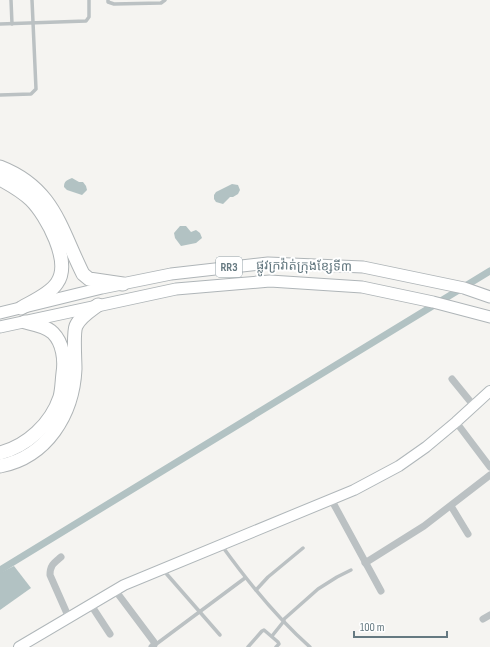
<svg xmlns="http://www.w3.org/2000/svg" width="490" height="647" font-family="'Sofia Sans Condensed','Noto Sans Khmer',sans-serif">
<rect width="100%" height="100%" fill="#f5f4f1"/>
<g fill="#b2c2c3">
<path d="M 72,178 L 79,182 L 83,182 L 86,186 L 87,190 L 82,195 L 67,190 L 64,187 C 64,181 67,180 72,178 Z"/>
<path d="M 232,184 L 238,185 L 240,190 L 238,194 L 233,197 L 230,197 L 223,204 L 216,202 L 214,199 L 214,195 L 216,192 Z"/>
<path d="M 180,226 L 186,226 L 191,232 L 196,230 L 200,233 L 202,238 L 196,243 L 181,246 L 175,238 L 174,233 Z"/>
<path d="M 14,566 L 31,588 L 0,610 L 0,573 Z"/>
</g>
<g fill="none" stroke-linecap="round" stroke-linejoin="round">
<path stroke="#b2c2c3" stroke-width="7" d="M 0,570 L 490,271"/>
<g stroke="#b0b7ba" stroke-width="12">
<path id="secondary" d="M 19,647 L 124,585 L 354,490 L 399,466 L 426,447 L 456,422 L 490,391"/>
</g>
<g stroke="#afb5b8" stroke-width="13">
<g id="primary">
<path d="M 0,313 L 102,288 L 171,274 L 268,263 L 363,267 L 464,288 L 490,297"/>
<path d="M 0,327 L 176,289 L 270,281 L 362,287 L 433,302 L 490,317"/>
</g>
</g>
<g stroke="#afb4b6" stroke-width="15">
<g id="highway">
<path d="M 0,167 C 54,188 60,228 83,274 L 89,279 L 123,284"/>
<path d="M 0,179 C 11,185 22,191 31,200 C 47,216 72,262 57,283 C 50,294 33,301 21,308"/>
<path d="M 0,453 C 27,446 51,424 60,397 C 62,390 62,381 63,373 C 65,360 63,343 53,333 C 46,326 34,324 25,322"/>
<path d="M 0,466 C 47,457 73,414 75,369 C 75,360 73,333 76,326 C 80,317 90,311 98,305"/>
</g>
</g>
<g stroke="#bbc1c3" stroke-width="3.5">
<path d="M 11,0 L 12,24"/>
<path d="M 108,0 L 108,2 L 114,4 L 161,3 L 165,0"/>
<path d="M 0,24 L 86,21 L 89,17 L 89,0"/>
<path d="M 0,95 L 31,94 L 36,89 L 32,0"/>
<path d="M 222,546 C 248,582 276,617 310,647"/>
<path d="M 164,571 L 220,635"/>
<path d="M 256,590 L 268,577 L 303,548"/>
<path d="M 283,620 L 318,589 L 337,577 L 351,570"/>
<path d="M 272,636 L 284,621"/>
<path d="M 155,645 L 245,578"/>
<path d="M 248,647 L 262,631 L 264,630 L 278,642 L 279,644 L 276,647"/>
</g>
<g stroke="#bbc1c3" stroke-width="7">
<path d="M 452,379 L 474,406"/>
<path d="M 456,422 L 490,467"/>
<path d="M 331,499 L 381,591"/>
<path d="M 451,506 L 468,534"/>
<path d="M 61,557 C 54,563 50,565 50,575 L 69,618"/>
<path d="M 365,563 L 424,526 L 490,475"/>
<path d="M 115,590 L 154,642 L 154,645 L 152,647"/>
<path d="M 91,605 L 110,634"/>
<path d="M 483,619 L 490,615"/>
</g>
<use href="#secondary" stroke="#fff" stroke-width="10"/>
<use href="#primary" stroke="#fff" stroke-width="11"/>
<use href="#highway" stroke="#fff" stroke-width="13"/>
</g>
<g text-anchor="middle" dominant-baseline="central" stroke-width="4" stroke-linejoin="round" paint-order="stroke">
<rect fill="#fff" stroke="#93a1a7" stroke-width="1" x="216" y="257" width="26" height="20" rx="3"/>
<g font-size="12" font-weight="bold" fill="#657981">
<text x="229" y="267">RR3</text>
</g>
<g font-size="13" fill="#657981" stroke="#fff">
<text transform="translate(304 266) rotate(1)">ផ្លូវក្រវ៉ាត់ក្រុងខ្សែទី៣</text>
</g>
</g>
<path d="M354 631v6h93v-6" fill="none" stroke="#657981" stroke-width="2"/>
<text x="360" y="631" font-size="12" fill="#657981" stroke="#ffffff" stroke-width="3" paint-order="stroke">100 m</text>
</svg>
